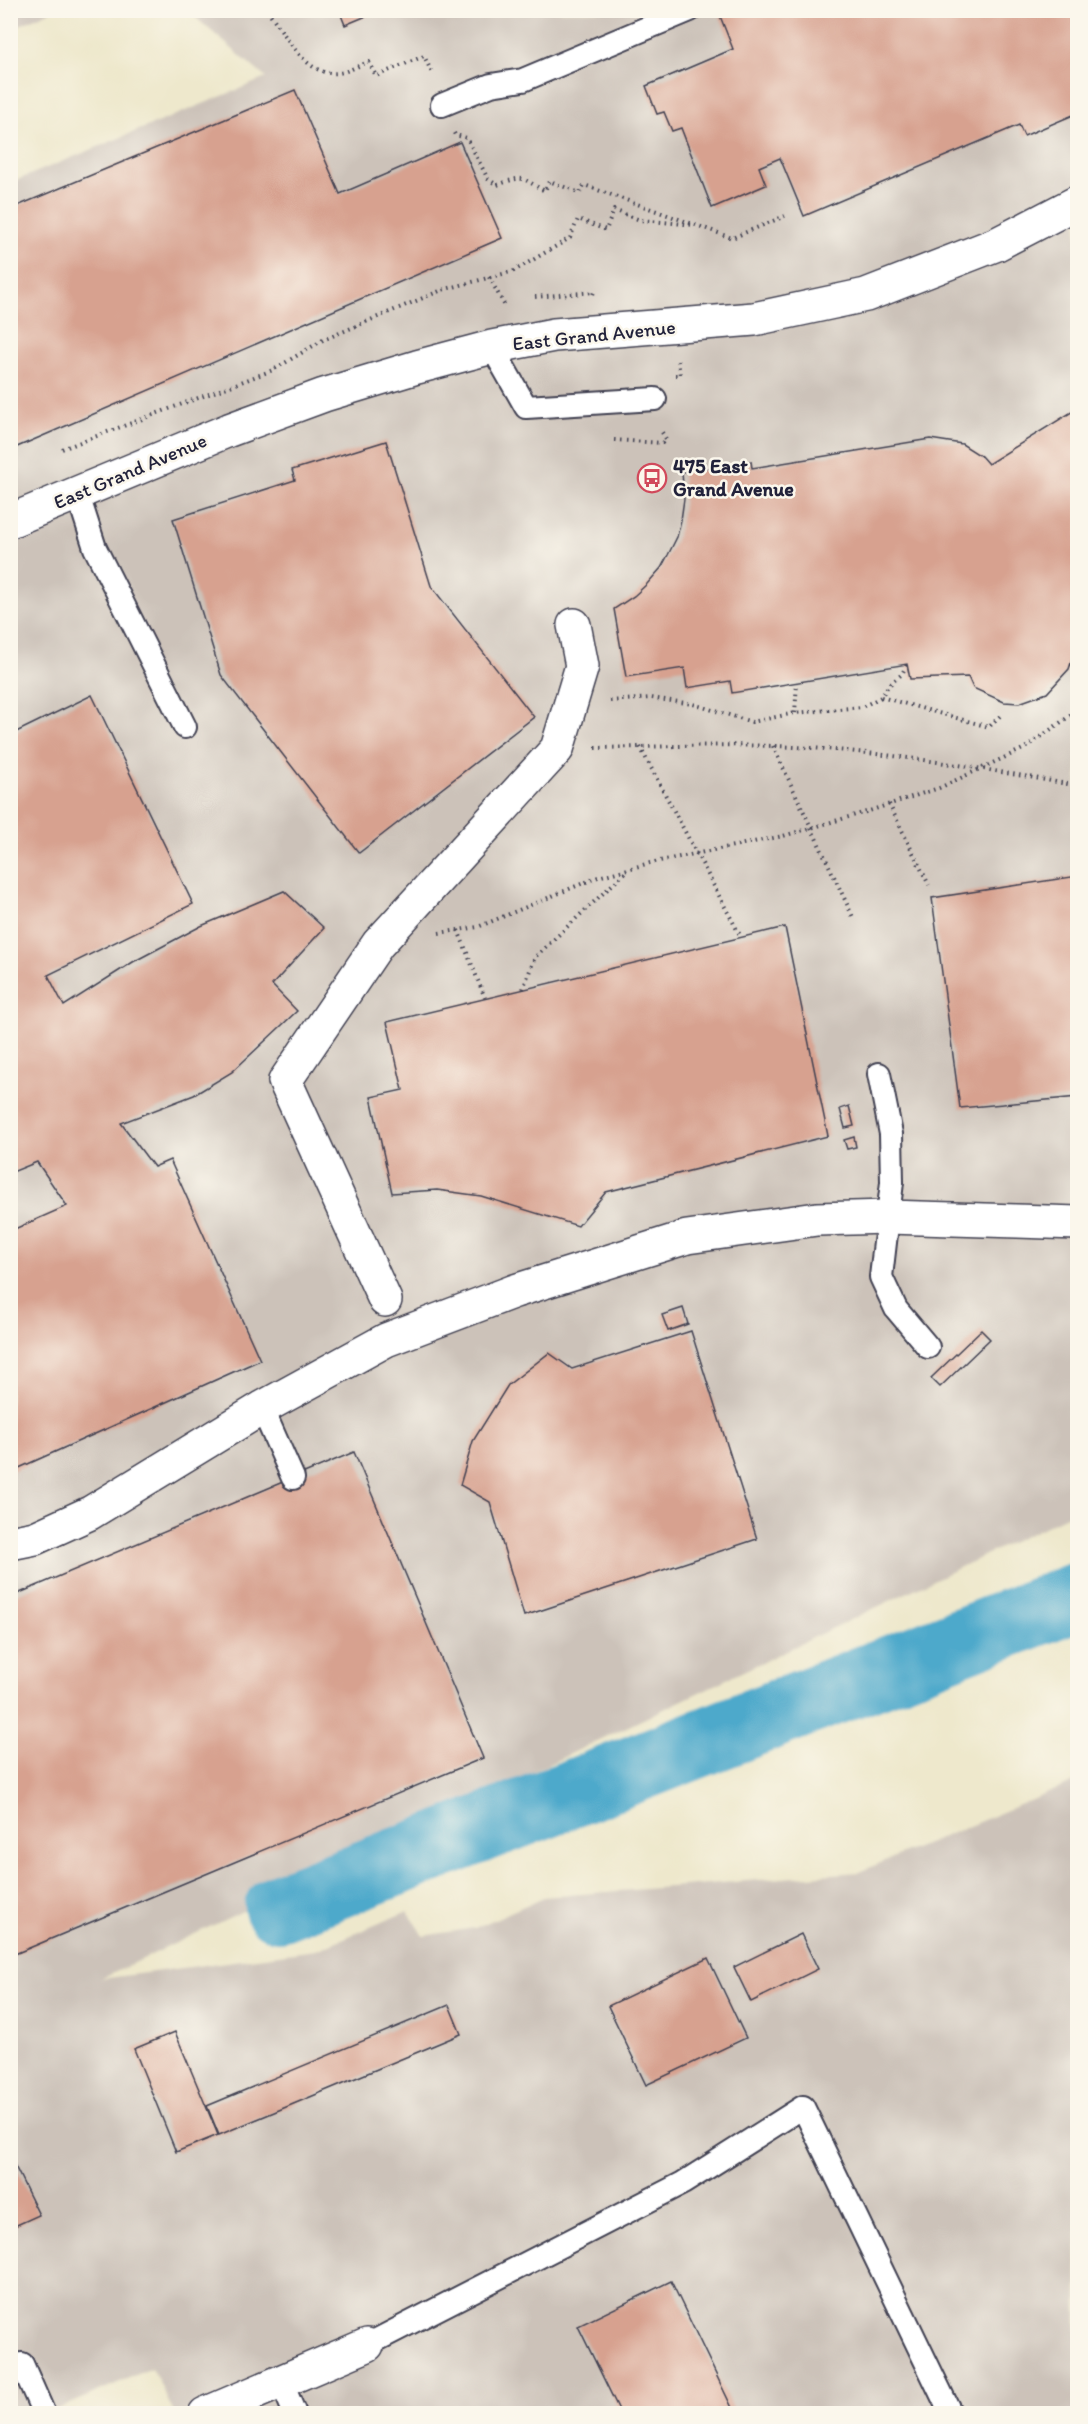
<svg xmlns="http://www.w3.org/2000/svg" width="1088" height="2424" font-family="Itim,sans-serif">
<rect width="100%" height="100%" fill="#fbf7ec"/>
<filter id="ink" filterUnits="userSpaceOnUse"><feTurbulence type="fractalNoise" baseFrequency=".0167" numOctaves="2"/><feDisplacementMap in="SourceGraphic" scale="12" xChannelSelector="R" yChannelSelector="G"/><feConvolveMatrix kernelMatrix="1 2 1 2 8 2 1 2 1" color-interpolation-filters="sRGB"/></filter>
<filter id="wash" filterUnits="userSpaceOnUse"><feTurbulence type="fractalNoise" baseFrequency=".008" numOctaves="4" result="noise"/><feDisplacementMap in="SourceGraphic" scale="24" xChannelSelector="R" yChannelSelector="G"/><feGaussianBlur stdDeviation="1.35" result="paint"/><feColorMatrix in="noise" values="0 0 0 0 0 0 0 0 0 0 0 0 0 0 0 0 0 1.4 0 .05"/><feComposite in="paint" operator="in"/></filter>
<g filter="url(#wash)">
<rect width="100%" height="100%" fill="#eee8cc"/>
<g fill="#ccc2b9">
<path d="M 11,10 L 51,10 L 51,11 L 11,29 Z"/>
<path d="M 188,11 L 1077,11 L 1077,1511 L 101,1979 L 316,1950 L 408,1911 L 423,1936 L 475,1928 L 544,1897 L 859,1872 L 1077,1781 L 1077,2413 L 174,2413 L 152,2368 L 49,2413 L 11,2413 L 10,183 L 266,78 Z"/>
</g>
<g fill="none" stroke-linecap="round" stroke-linejoin="round">
<path stroke="#4da9cb" stroke-width="68" d="M 278,1908 L 1078,1596"/>
</g>
<g id="blocks">
<g fill="#d7a18f">
<path d="M 339,10 L 375,10 L 376,12 L 345,25 Z"/>
<path d="M 733,10 L 1078,10 L 1078,113 L 1024,136 L 1019,125 L 804,216 L 780,158 L 759,167 L 766,185 L 712,208 L 681,128 L 672,131 L 664,112 L 657,114 L 646,86 L 733,49 L 720,16 Z"/>
<path d="M 295,90 L 340,194 L 460,142 L 502,238 L 10,450 L 10,209 Z"/>
<path d="M 1078,408 L 1078,641 L 1069,669 L 1047,693 L 1019,703 L 1004,702 L 973,688 L 968,677 L 910,679 L 907,664 L 732,693 L 730,681 L 687,688 L 684,668 L 626,677 L 614,609 L 634,596 L 647,584 L 661,568 L 668,555 L 677,537 L 681,520 L 684,499 L 682,472 L 751,461 L 752,468 L 930,439 L 962,444 L 981,456 L 988,464 Z"/>
<path d="M 386,441 L 431,586 L 534,717 L 359,853 L 221,675 L 173,519 L 295,480 L 292,470 Z"/>
<path d="M 92,695 L 193,904 L 48,975 L 64,1006 L 133,962 L 201,926 L 284,891 L 324,928 L 272,985 L 297,1011 L 232,1072 L 194,1095 L 121,1123 L 154,1167 L 170,1160 L 260,1360 L 10,1472 L 10,1231 L 67,1206 L 37,1162 L 10,1173 L 10,735 Z"/>
<path d="M 1078,876 L 1078,1097 L 960,1108 L 932,898 Z"/>
<path d="M 785,927 L 828,1136 L 606,1192 L 578,1226 L 481,1196 L 437,1190 L 392,1193 L 371,1097 L 403,1090 L 387,1022 Z"/>
<path d="M 849,1106 L 854,1126 L 845,1128 L 840,1109 Z"/>
<path d="M 854,1137 L 856,1147 L 847,1149 L 844,1140 Z"/>
<path d="M 683,1308 L 688,1324 L 668,1331 L 662,1315 Z"/>
<path d="M 981,1330 L 990,1339 L 940,1387 L 931,1378 Z"/>
<path d="M 691,1331 L 757,1539 L 524,1616 L 490,1502 L 460,1485 L 473,1441 L 508,1385 L 549,1353 L 572,1369 Z"/>
<path d="M 354,1452 L 483,1758 L 10,1956 L 10,1597 Z"/>
<path d="M 801,1934 L 818,1969 L 751,2002 L 734,1967 Z"/>
<path d="M 708,1958 L 746,2038 L 646,2085 L 608,2006 Z"/>
<path d="M 449,2005 L 461,2034 L 219,2135 L 207,2106 Z"/>
<path d="M 175,2032 L 218,2135 L 176,2152 L 134,2049 Z"/>
<path d="M 10,2156 L 39,2215 L 10,2228 Z"/>
<path d="M 671,2281 L 735,2414 L 621,2414 L 578,2326 Z"/>
</g>
</g>
</g>
<g filter="url(#ink)">
<use href="#blocks" fill-opacity="0" stroke="#414051" stroke-width="1.5"/>
<g fill="none" stroke-linecap="round" stroke-linejoin="round">
<g stroke="#414051" stroke-width="26">
<g id="service">
<path d="M 442,105 L 491,85 L 523,80 L 690,10"/>
<path d="M 492,347 L 526,407 L 655,399"/>
<path d="M 77,492 L 95,548 L 185,727"/>
<path d="M 879,1074 L 891,1134 L 892,1182 L 881,1277 L 896,1309 L 928,1347"/>
<path d="M 262,1408 L 293,1478"/>
<path d="M 367,2345 L 683,2183 L 803,2107 L 951,2414"/>
<path d="M 22,2364 L 44,2414"/>
<path d="M 281,2381 L 295,2414"/>
</g>
</g>
<g stroke="#414051" stroke-width="36">
<path id="pedestrian" d="M 385,1300 L 285,1081 L 378,944 L 557,749 L 582,666 L 574,625"/>
</g>
<g stroke="#414051" stroke-width="36">
<g id="minor">
<path d="M 10,521 L 229,430 L 324,395 L 417,367 L 492,347 L 554,335 L 754,319 L 866,295 L 997,244 L 1078,202"/>
<path d="M 10,1543 L 35,1538 L 90,1513 L 262,1408 L 386,1340 L 515,1291 L 687,1237 L 817,1219 L 888,1217 L 1078,1223"/>
<path d="M 205,2414 L 367,2345"/>
</g>
</g>
<g stroke="#414051" stroke-width="4" stroke-dasharray="1.5 4.5" stroke-linecap="butt">
<path d="M 267,10 C 285,32 304,77 338,73 C 348,72 359,65 369,62 L 376,76 L 424,56 L 433,75"/>
<path d="M 454,133 L 455,135 L 467,138 L 488,179 L 497,185 C 526,175 519,177 545,191 L 549,181 L 580,193 L 584,185 L 732,238 L 785,216"/>
<path d="M 489,277 L 506,308"/>
<path d="M 535,297 L 594,292 L 592,297"/>
<path d="M 675,375 L 680,375 L 678,361"/>
<path d="M 614,440 L 662,443 L 666,439 L 660,429"/>
<path d="M 62,449 L 273,370 L 323,340 L 442,290 L 514,271 L 570,238 L 578,219 L 606,230 L 614,210 L 640,220 L 695,225"/>
<path d="M 881,697 L 989,727 L 1002,714"/>
<path d="M 610,701 L 651,698 L 693,704 L 752,722 L 795,713 L 862,707 L 881,697 L 888,686 L 902,674 L 907,664"/>
<path d="M 795,713 L 797,683"/>
<path d="M 773,746 L 853,917"/>
<path d="M 640,747 L 741,937"/>
<path d="M 595,748 C 655,747 714,744 774,746 C 876,750 977,767 1078,786"/>
<path d="M 889,804 L 929,885"/>
<path d="M 458,930 L 485,998"/>
<path d="M 439,933 L 478,927 L 598,877 L 650,863 L 783,836 L 866,812 L 939,788 L 1025,748 L 1071,715 L 1078,704"/>
<path d="M 523,989 L 535,957 L 628,870"/>
</g>
<use href="#service" stroke="#fff" stroke-width="22"/>
<use href="#pedestrian" stroke="#fff" stroke-width="33"/>
<use href="#minor" stroke="#fff" stroke-width="33"/>
</g>
</g>
<defs>
<g id="bus-ring" transform="scale(1.5)"><circle r="9.5" fill="#fbf7ec" stroke="#d1495b" stroke-width="1.5"/><path d="M-5-6H5V4H4V6H2V4H-2V6H-4V4H-5ZM-3.5-4V0h7V-4ZM-3.5 1.2v1.5H-2V1.2ZM2 1.2v1.5H3.5V1.2Z" fill="#d1495b"/></g>
</defs>
<g fill-rule="evenodd">
<use href="#bus-ring" x="652" y="478"/>
</g>
<g text-anchor="middle" dominant-baseline="central" stroke-width="5" stroke-linejoin="round" paint-order="stroke">
<g font-size="20" fill="#22223b" stroke="#fbf7ec">
<text transform="translate(594 335) rotate(-6)">East Grand Avenue</text>
<text transform="translate(130 471) rotate(-23)">East Grand Avenue</text>
</g>
<g font-size="20" font-weight="bold" fill="#22223b" stroke="#fbf7ec" text-anchor="start">
<text x="673" y="466">475 East<tspan x="673" dy="23">Grand Avenue</tspan></text>
</g>
</g>
<rect width="1088" height="2424" fill="none" stroke="#fbf7ec" stroke-width="36"/>
</svg>
